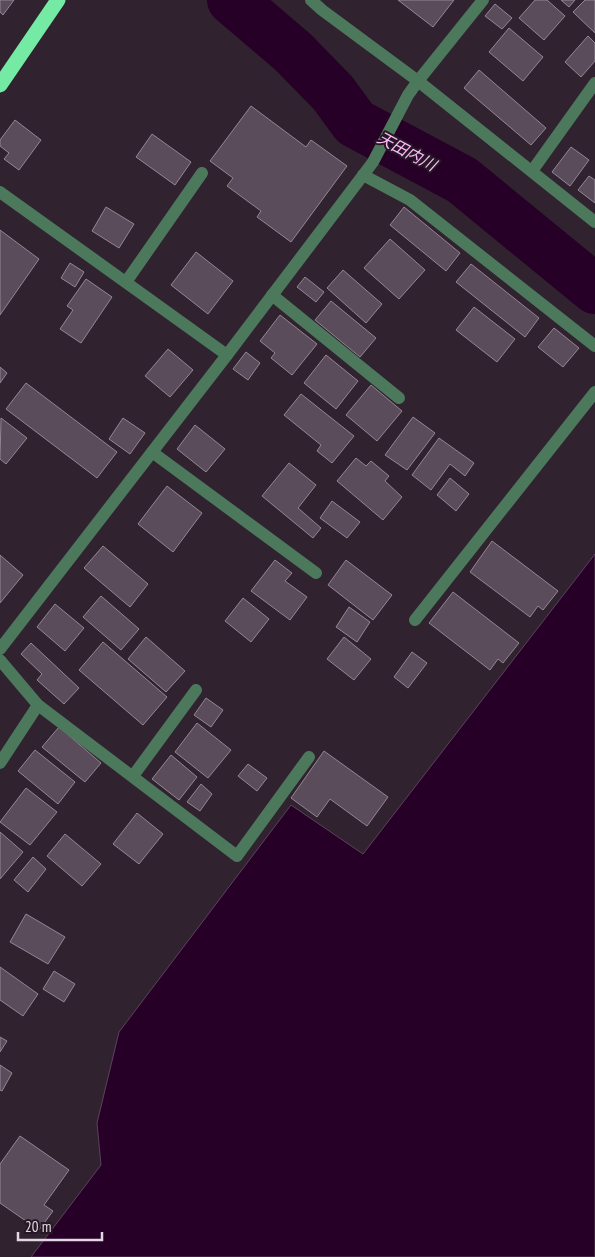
<svg xmlns="http://www.w3.org/2000/svg" width="595" height="1257" font-family="'PT Sans Narrow','Noto Sans JP',sans-serif">
<rect width="100%" height="100%" fill="#30222f"/>
<path fill="#260027" stroke="#5e415f" d="M 595,554 L 595,1257 L 31,1257 L 101,1165 L 97,1123 L 119,1032 L 291,805 L 363,854 Z"/>
<g fill="none" stroke-linecap="round" stroke-linejoin="round">
<path stroke="#260027" stroke-width="50" d="M 232,0 L 293,52 L 333,93 L 355,123 L 462,180 L 595,289"/>
</g>
<g fill="#5b4c5b" stroke="#968695">
<path d="M 0,0 L 14,0 L 3,15 L 0,12 Z"/>
<path d="M 398,0 L 454,0 L 433,27 Z"/>
<path d="M 535,0 L 547,0 L 565,16 L 544,40 L 519,18 Z"/>
<path d="M 561,0 L 575,0 L 569,7 Z"/>
<path d="M 585,0 L 595,0 L 595,33 L 573,12 Z"/>
<path d="M 495,4 L 512,18 L 502,29 L 485,16 Z"/>
<path d="M 509,28 L 543,57 L 523,81 L 489,52 Z"/>
<path d="M 588,36 L 595,43 L 595,61 L 581,77 L 565,62 Z"/>
<path d="M 479,70 L 546,128 L 531,145 L 464,88 Z"/>
<path d="M 251,106 L 306,147 L 311,140 L 347,166 L 291,242 L 257,217 L 261,211 L 227,186 L 233,178 L 210,161 Z"/>
<path d="M 15,120 L 41,140 L 19,170 L 4,159 L 9,153 L 0,146 L 0,140 Z"/>
<path d="M 152,134 L 191,162 L 175,185 L 136,157 Z"/>
<path d="M 571,147 L 589,160 L 570,186 L 552,172 Z"/>
<path d="M 589,176 L 595,180 L 595,203 L 578,190 Z"/>
<path d="M 106,207 L 134,224 L 119,248 L 92,231 Z"/>
<path d="M 404,207 L 460,253 L 446,271 L 390,225 Z"/>
<path d="M 0,230 L 39,259 L 0,315 Z"/>
<path d="M 390,239 L 425,270 L 399,299 L 364,268 Z"/>
<path d="M 196,252 L 233,281 L 208,314 L 171,285 Z"/>
<path d="M 70,263 L 84,272 L 75,287 L 61,278 Z"/>
<path d="M 471,264 L 539,318 L 525,337 L 456,282 Z"/>
<path d="M 343,270 L 382,304 L 366,323 L 327,288 Z"/>
<path d="M 305,277 L 324,292 L 316,302 L 297,287 Z"/>
<path d="M 86,279 L 112,297 L 81,343 L 60,329 L 73,310 L 67,306 Z"/>
<path d="M 331,301 L 376,338 L 360,357 L 315,320 Z"/>
<path d="M 474,307 L 515,339 L 497,362 L 456,330 Z"/>
<path d="M 280,315 L 317,344 L 292,375 L 271,358 L 275,353 L 260,341 Z"/>
<path d="M 554,328 L 579,348 L 563,367 L 538,347 Z"/>
<path d="M 168,349 L 193,370 L 170,397 L 145,376 Z"/>
<path d="M 246,352 L 260,363 L 248,380 L 233,369 Z"/>
<path d="M 326,355 L 358,381 L 336,409 L 304,383 Z"/>
<path d="M 0,367 L 7,373 L 0,383 Z"/>
<path d="M 26,383 L 117,452 L 97,478 L 6,409 Z"/>
<path d="M 371,385 L 402,411 L 377,441 L 346,415 Z"/>
<path d="M 301,394 L 354,436 L 332,463 L 317,451 L 321,445 L 284,415 Z"/>
<path d="M 413,417 L 435,433 L 407,470 L 385,455 Z"/>
<path d="M 1,418 L 27,438 L 6,464 L 0,459 Z"/>
<path d="M 123,418 L 145,433 L 130,454 L 109,439 Z"/>
<path d="M 195,425 L 225,449 L 206,472 L 177,449 Z"/>
<path d="M 439,438 L 474,463 L 465,476 L 450,464 L 431,490 L 412,475 Z"/>
<path d="M 356,458 L 366,466 L 371,461 L 389,476 L 385,481 L 402,497 L 383,520 L 337,481 Z"/>
<path d="M 289,463 L 316,485 L 298,508 L 321,528 L 313,538 L 262,496 Z"/>
<path d="M 450,478 L 469,494 L 456,511 L 437,495 Z"/>
<path d="M 167,486 L 202,513 L 173,552 L 138,524 Z"/>
<path d="M 332,501 L 360,522 L 347,538 L 320,518 Z"/>
<path d="M 492,541 L 558,591 L 543,610 L 538,606 L 530,617 L 470,572 Z"/>
<path d="M 103,546 L 148,584 L 130,607 L 84,568 Z"/>
<path d="M 0,555 L 23,575 L 0,603 Z"/>
<path d="M 275,560 L 292,573 L 285,581 L 307,597 L 290,620 L 251,591 Z"/>
<path d="M 346,560 L 392,595 L 373,620 L 328,585 Z"/>
<path d="M 453,592 L 519,643 L 503,663 L 498,659 L 490,670 L 429,623 Z"/>
<path d="M 101,596 L 139,629 L 121,650 L 83,617 Z"/>
<path d="M 243,598 L 269,619 L 251,642 L 225,621 Z"/>
<path d="M 55,604 L 84,628 L 65,651 L 37,627 Z"/>
<path d="M 349,607 L 370,622 L 357,642 L 336,627 Z"/>
<path d="M 146,637 L 185,671 L 166,692 L 128,659 Z"/>
<path d="M 344,637 L 371,659 L 354,680 L 327,659 Z"/>
<path d="M 103,642 L 167,697 L 143,725 L 79,670 Z"/>
<path d="M 31,643 L 79,688 L 64,704 L 37,680 L 42,674 L 21,654 Z"/>
<path d="M 412,652 L 427,663 L 408,688 L 394,677 Z"/>
<path d="M 206,698 L 223,710 L 211,727 L 194,715 Z"/>
<path d="M 197,723 L 231,750 L 208,778 L 175,752 Z"/>
<path d="M 59,727 L 101,763 L 85,782 L 42,747 Z"/>
<path d="M 35,750 L 75,782 L 58,804 L 18,771 Z"/>
<path d="M 324,751 L 388,797 L 367,826 L 330,799 L 317,817 L 291,798 Z"/>
<path d="M 171,755 L 197,777 L 179,800 L 152,779 Z"/>
<path d="M 248,764 L 267,778 L 257,791 L 238,776 Z"/>
<path d="M 201,784 L 212,794 L 200,811 L 187,802 Z"/>
<path d="M 26,788 L 57,812 L 30,845 L 0,822 Z"/>
<path d="M 137,813 L 163,834 L 139,864 L 113,844 Z"/>
<path d="M 0,832 L 23,852 L 0,879 Z"/>
<path d="M 65,834 L 101,864 L 82,886 L 47,856 Z"/>
<path d="M 33,857 L 46,869 L 28,892 L 14,880 Z"/>
<path d="M 26,914 L 65,937 L 48,964 L 10,942 Z"/>
<path d="M 0,967 L 38,994 L 23,1016 L 0,1000 Z"/>
<path d="M 54,971 L 75,984 L 64,1002 L 43,989 Z"/>
<path d="M 0,1037 L 7,1041 L 0,1052 Z"/>
<path d="M 0,1065 L 12,1073 L 2,1091 L 0,1090 Z"/>
<path d="M 20,1136 L 69,1170 L 44,1205 L 53,1211 L 39,1230 L 0,1203 L 0,1164 Z"/>
</g>
<g fill="none" stroke-linecap="round" stroke-linejoin="round">
<g stroke="#4c785c" stroke-width="12">
<path d="M 311,0 L 322,10 L 418,81 L 595,222"/>
<path d="M 532,171 L 595,83"/>
<path d="M 363,175 L 410,200 L 595,346"/>
<path d="M 0,192 L 227,355"/>
<path d="M 126,282 L 202,173"/>
<path d="M 272,295 L 399,398"/>
<path d="M 152,452 L 316,573"/>
<path d="M 415,620 L 595,392"/>
<path d="M 0,649 L 227,355 L 373,162 L 408,95 L 418,81 L 483,0"/>
<path d="M 0,660 L 38,705 L 0,763"/>
<path d="M 38,705 L 237,856 L 309,757"/>
<path d="M 133,776 L 196,690"/>
</g>
<path stroke="#74eaa4" stroke-width="15" d="M 0,85 L 58,0"/>
</g>
<g text-anchor="middle" dominant-baseline="central" stroke-width="4" stroke-linejoin="round" paint-order="stroke">
<g font-size="16" font-style="italic" fill="#feb9fc" stroke="#261925">
<text transform="translate(407 151) rotate(28)">天田内川</text>
</g>
</g>
<path d="M18 1232v8h84v-8" fill="none" stroke="#e2d8e1" stroke-width="2.5"/>
<text x="25" y="1232" font-size="15" fill="#e2d8e1" stroke="#261925" stroke-width="4" paint-order="stroke">20 m</text>
</svg>
